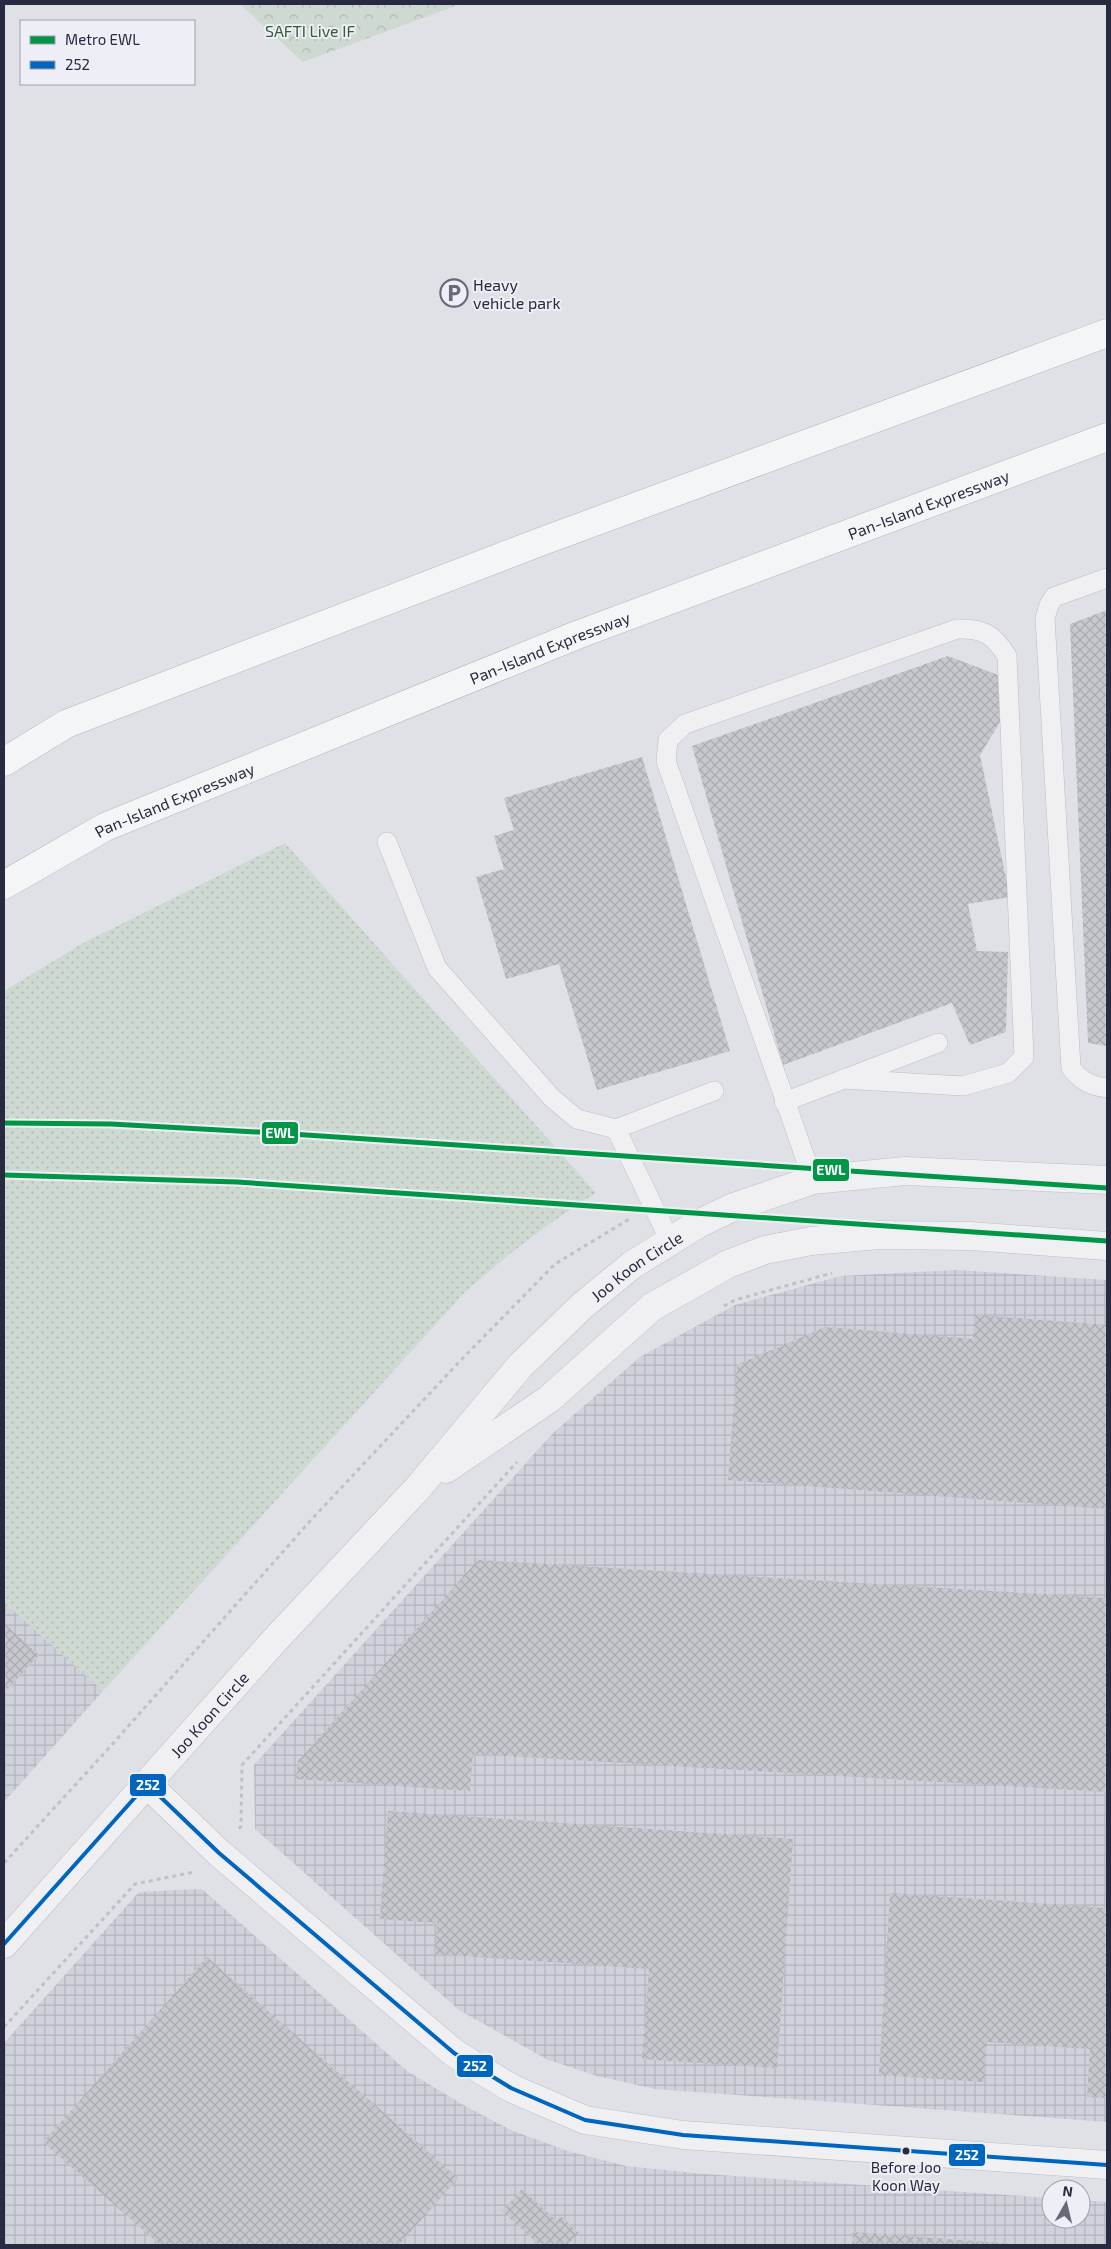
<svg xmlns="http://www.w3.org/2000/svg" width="1111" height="2249" font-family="'Exo 2',sans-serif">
<defs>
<pattern id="industrial-grid" width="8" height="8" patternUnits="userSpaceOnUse" patternTransform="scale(1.25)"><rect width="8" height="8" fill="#d0d2db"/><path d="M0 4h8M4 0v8" fill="none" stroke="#b3b4bd"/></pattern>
<pattern id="grass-dots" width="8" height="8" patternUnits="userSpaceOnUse" patternTransform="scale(1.25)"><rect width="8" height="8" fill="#ced9d1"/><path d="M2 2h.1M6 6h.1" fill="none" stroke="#b1bab4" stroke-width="1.8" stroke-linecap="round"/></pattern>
<pattern id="forest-crowns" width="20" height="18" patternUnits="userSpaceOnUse" patternTransform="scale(1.25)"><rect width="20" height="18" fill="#ced9d1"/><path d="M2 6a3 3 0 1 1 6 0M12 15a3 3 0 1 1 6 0" fill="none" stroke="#b1bab4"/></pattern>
<pattern id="building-cross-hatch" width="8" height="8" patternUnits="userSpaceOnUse" patternTransform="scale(1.25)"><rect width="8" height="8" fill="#c7c8ce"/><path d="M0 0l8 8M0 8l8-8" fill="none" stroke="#abacb2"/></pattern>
</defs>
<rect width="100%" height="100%" fill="#e0e1e6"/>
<g fill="url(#industrial-grid)">
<path d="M 957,1270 L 1107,1280 L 1107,2122 L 655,2089 L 597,2076 L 546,2059 L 459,2010 L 255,1829 L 254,1765 L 553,1433 L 640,1357 L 735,1305 L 841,1276 Z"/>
<path d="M 4,1602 L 103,1691 L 4,1802 Z"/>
<path d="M 202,1889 L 407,2071 L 465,2106 L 513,2131 L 568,2151 L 626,2166 L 705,2174 L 1051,2198 L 1051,2219 L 1081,2219 L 1081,2200 L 1107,2202 L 1107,2245 L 4,2245 L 4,2043 L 139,1892 Z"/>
</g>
<path fill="url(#grass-dots)" d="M 285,843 L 596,1193 C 549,1222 507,1255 465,1292 L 103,1691 L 4,1602 L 4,991 L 83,943 Z"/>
<path fill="url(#forest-crowns)" d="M 240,4 L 461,4 L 303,62 Z"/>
<g fill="url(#building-cross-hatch)">
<path d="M 1107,610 L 1107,1046 L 1088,1043 L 1070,624 Z"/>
<path d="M 948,656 L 998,675 L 1000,722 L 980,755 L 1010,897 L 968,904 L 977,951 L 1008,952 L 1006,1032 L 970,1045 L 952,1003 L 783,1065 L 692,746 Z"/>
<path d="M 642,757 L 730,1051 L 597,1090 L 559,964 L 506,979 L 476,877 L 504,869 L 494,836 L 514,830 L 504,798 Z"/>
<path d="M 975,1315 L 1107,1325 L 1107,1509 L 728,1480 L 737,1365 L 825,1327 L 973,1339 Z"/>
<path d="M 478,1560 L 1107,1598 L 1107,1792 L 473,1754 L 470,1791 L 296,1779 L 298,1761 Z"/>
<path d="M 4,1623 L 39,1655 L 4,1693 Z"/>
<path d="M 388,1811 L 793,1839 L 777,2068 L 642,2059 L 649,1969 L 435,1954 L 437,1923 L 380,1919 Z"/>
<path d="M 890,1893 L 1107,1908 L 1107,2098 L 1087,2097 L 1090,2049 L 987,2042 L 984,2082 L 879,2075 Z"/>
<path d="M 207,1957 L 458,2178 L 399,2245 L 160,2245 L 43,2142 Z"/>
<path d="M 522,2189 L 557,2221 L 561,2216 L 579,2233 L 567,2245 L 539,2245 L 502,2211 Z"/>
<path d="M 853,2232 L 1015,2244 L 1014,2245 L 852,2245 Z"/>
</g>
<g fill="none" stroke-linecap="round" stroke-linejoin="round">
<g stroke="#bdbec4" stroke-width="20">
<g id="service">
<path d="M 1107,578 L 1054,597 L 1049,605 L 1045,618 L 1071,1068 C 1081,1081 1091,1086 1107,1088"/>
<path d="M 387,842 L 437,968 L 552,1098 L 577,1119 L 616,1129 L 714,1091"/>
<path d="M 784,1102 L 938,1043"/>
<path d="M 616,1129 L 670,1241"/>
<path d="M 813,1180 L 666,761 L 668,740 L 685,724 L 957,629 C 983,628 993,634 1007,656 L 1024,1057 L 1008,1073 L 963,1086 L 843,1079"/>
</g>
</g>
<g stroke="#bdbec4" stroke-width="29">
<g id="minor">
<path d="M 446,1469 L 549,1399 L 652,1307 L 728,1264 L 765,1250 L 811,1241 L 879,1235 L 970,1236 L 1107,1246"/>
<path d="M 147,1784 L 219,1853 L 454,2053 L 511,2088 L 585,2120 L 683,2135 L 1107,2165"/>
<path id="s1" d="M 4,1944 L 274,1641 L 417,1489 L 520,1366 L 582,1306 L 632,1265 L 698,1224 L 731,1208 L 813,1180 L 905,1171 L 1107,1180"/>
</g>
</g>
<g stroke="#b2b4bb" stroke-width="29">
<g id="motorway">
<path d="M 4,762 L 66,724 L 540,542 L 1107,333"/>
<path id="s2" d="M 4,885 L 105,827 L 577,635 L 1107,437"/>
</g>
</g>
<g stroke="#c0c0c6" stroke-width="3" stroke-dasharray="4 4" stroke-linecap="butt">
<path d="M 724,1306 L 735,1300 L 832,1273"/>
<path d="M 239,1829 L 241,1826 L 242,1765 L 517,1462"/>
<path d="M 4,1863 L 109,1748 L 311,1520 L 461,1360 L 555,1264 L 631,1218"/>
<path d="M 4,2027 L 135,1884 L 194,1872"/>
</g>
<use href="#service" stroke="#f0f0f3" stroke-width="19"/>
<use href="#minor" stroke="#f0f0f3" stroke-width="28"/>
<use href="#motorway" stroke="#f4f5f6" stroke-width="28"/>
<g stroke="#eeeff6" stroke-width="8">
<path id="bus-1" d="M 4,1944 L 147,1784 L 219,1853 L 454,2053 L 511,2088 L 585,2120 L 683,2135 L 1107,2165"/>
</g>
<use href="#bus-1" stroke="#0065bd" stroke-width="4"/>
<g stroke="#eeeff6" stroke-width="9">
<g id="metro-1">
<path d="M 4,1123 L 111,1124 L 276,1133 L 1107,1188"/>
<path d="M 4,1175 L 237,1182 L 1107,1241"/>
</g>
</g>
<use href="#metro-1" stroke="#009645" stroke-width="5"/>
</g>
<defs>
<g id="parking-ring" transform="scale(1.4375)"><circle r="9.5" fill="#eeeff6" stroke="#686a7a" stroke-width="1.5"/><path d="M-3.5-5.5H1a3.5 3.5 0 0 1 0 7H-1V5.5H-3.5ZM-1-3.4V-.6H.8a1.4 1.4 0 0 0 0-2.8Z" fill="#686a7a"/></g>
</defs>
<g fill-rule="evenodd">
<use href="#parking-ring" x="454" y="293"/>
</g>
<circle fill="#272a40" stroke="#eeeff6" stroke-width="2" cx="906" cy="2151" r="4.5"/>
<g text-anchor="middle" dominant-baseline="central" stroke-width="4" stroke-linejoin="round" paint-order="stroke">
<g font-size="15" fill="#272a40" stroke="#eeeff6">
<text x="906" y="2167">Before Joo<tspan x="906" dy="18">Koon Way</tspan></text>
</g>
<g font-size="16" fill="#345c36" stroke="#eeeff6">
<text x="310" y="30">SAFTI Live IF</text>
</g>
<g font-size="16" fill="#272a40" stroke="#eeeff6" text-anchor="start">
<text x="473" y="284">Heavy<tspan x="473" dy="18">vehicle park</tspan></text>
</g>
<g font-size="16" fill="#272a40" stroke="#eeeff6">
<text stroke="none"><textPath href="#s2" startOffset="1001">Pan-Island Expressway</textPath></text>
<text stroke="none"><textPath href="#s2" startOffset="596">Pan-Island Expressway</textPath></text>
<text stroke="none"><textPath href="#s2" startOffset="191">Pan-Island Expressway</textPath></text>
<text stroke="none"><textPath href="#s1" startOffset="929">Joo Koon Circle</textPath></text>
<text stroke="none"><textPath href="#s1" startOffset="308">Joo Koon Circle</textPath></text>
</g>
</g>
<g stroke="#eeeff6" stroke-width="2">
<rect x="261" y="1121" width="38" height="24" rx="5" fill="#009645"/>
<rect x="812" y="1158" width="38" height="24" rx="5" fill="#009645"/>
<rect x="129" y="1773" width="38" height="24" rx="5" fill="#0065bd"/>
<rect x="456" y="2054" width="38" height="24" rx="5" fill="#0065bd"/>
<rect x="948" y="2143" width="38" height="24" rx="5" fill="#0065bd"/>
</g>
<g font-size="14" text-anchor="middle" font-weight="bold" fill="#fff">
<text x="280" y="1138">EWL</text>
<text x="831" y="1175">EWL</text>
<text x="148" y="1790">252</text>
<text x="475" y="2071">252</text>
<text x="967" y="2160">252</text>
</g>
<rect width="1111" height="2249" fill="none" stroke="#272a40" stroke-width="10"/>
<rect x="20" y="20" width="175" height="65" fill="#eeeff6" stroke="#9ea0ad"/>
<rect x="30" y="36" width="25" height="8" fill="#009645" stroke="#9ea0ad"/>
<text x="65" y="45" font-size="15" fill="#272a40">Metro EWL</text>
<rect x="30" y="61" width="25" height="8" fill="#0065bd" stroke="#9ea0ad"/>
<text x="65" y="70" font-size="15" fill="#272a40">252</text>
<g transform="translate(1066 2204) rotate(8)"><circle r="24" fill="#eeeff6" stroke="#9ea0ad"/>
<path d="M0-4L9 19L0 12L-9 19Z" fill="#686a7a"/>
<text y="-8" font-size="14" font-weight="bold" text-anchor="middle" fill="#272a40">N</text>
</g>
</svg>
